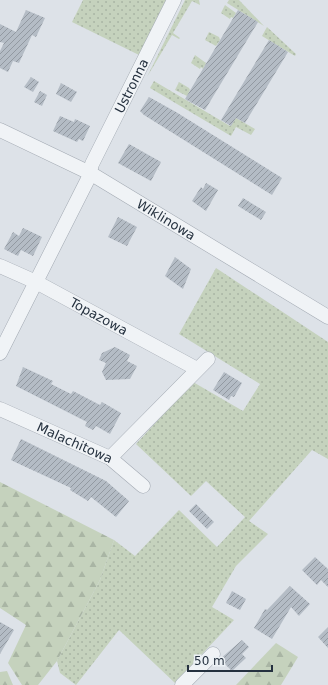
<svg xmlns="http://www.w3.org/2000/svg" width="328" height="685" font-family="'DejaVu Sans',sans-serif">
<defs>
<pattern id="grass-dots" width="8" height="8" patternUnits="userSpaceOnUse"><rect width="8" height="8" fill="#c5d2bd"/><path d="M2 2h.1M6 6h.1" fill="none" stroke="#a9b5a4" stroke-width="1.8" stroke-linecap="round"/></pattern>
<pattern id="forest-firs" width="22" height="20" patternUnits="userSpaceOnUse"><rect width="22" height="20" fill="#c5d2bd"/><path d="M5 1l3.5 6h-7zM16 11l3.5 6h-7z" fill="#a9b5a4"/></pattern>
<pattern id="building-hatch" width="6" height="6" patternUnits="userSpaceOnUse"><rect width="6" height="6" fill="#b4bcc5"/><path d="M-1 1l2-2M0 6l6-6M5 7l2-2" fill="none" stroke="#9299a1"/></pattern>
</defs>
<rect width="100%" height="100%" fill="#dde2e8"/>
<g fill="url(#grass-dots)">
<path d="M 83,0 L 166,0 L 139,55 L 72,22 Z"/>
<path d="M 185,0 L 199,0 L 200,5 L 192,1 L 173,33 L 180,38 L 179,39 L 172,35 L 147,77 Z"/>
<path d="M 229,0 L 239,0 L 264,26 L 227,3 Z"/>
<path d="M 225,5 L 236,13 L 233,18 L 231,17 L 230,19 L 221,13 Z"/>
<path d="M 267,27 L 296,54 L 295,56 L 262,36 Z"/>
<path d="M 209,32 L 219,37 L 220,40 L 216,46 L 205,40 Z"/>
<path d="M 195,55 L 206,63 L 203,69 L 201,67 L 200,69 L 191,63 Z"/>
<path d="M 154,81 L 230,126 L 236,118 L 255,129 L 251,135 L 236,127 L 231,136 L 150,88 Z"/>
<path d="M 179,82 L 189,88 L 190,90 L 187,96 L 175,90 Z"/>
<path d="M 216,268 L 328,342 L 328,459 L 312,450 L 249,521 L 268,534 L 236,566 L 212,607 L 234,620 L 175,683 L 119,630 L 76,685 L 60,673 L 57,661 L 100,580 L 114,540 L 135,556 L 179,510 L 217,547 L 245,517 L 206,481 L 191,496 L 136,444 L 193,382 L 243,411 L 260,384 L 179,334 Z"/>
</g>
<g fill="url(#forest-firs)">
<path d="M 0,482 L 114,540 L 100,580 L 57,661 L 38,685 L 22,685 L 8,663 L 26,625 L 0,608 Z"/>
<path d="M 276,643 L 298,657 L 281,685 L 236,685 Z"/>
<path d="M 7,671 L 13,685 L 0,685 L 0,672 Z"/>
</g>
<g fill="url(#building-hatch)">
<path d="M 26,10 L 45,18 L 36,37 L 32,35 L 19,63 L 13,61 L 8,72 L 0,68 L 0,51 L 4,43 L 0,42 L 0,24 L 16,32 Z"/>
<path d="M 238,10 L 258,22 L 205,110 L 185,99 Z"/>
<path d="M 269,40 L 288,52 L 245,123 L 236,118 L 231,126 L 221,120 Z"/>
<path d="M 31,77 L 39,82 L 33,92 L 24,87 Z"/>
<path d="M 61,83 L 77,92 L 71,102 L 56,94 Z"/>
<path d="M 40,91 L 47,95 L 42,106 L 34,102 Z"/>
<path d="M 149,97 L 176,112 L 282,178 L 272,195 L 144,115 L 140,111 Z"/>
<path d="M 60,116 L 74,122 L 75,119 L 90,126 L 83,141 L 79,139 L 77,142 L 53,131 Z"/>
<path d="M 129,144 L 161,162 L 151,181 L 118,163 Z"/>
<path d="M 206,183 L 218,190 L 206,211 L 192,201 L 201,187 L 203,189 Z"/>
<path d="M 243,198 L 266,212 L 261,220 L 238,206 Z"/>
<path d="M 118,217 L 137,227 L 127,246 L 108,237 Z"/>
<path d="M 23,228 L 42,237 L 33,256 L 21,250 L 18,256 L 4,249 L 13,232 L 19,236 Z"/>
<path d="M 175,257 L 191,269 L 183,289 L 165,276 Z"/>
<path d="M 115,347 L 130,355 L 127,361 L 137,366 L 130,379 L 106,380 L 102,372 L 106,363 L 99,360 L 102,353 Z"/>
<path d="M 23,367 L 53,381 L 51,384 L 71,394 L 73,391 L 100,405 L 102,402 L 121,413 L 110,434 L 96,426 L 93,430 L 85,426 L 87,422 L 16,386 Z"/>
<path d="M 224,372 L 242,383 L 234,397 L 231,396 L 229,400 L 213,390 Z"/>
<path d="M 21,439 L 106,481 L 129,501 L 116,517 L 91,497 L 88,501 L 70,490 L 71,488 L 15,462 L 11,460 Z"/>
<path d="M 196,504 L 214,522 L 207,529 L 189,511 Z"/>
<path d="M 315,557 L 328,569 L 328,587 L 321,580 L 317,585 L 302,570 Z"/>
<path d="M 290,586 L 310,604 L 299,616 L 291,607 L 272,639 L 254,628 L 265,609 L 267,610 Z"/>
<path d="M 232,591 L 246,599 L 240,610 L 226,603 Z"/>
<path d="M 0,622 L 14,630 L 0,654 Z"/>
<path d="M 328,627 L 328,648 L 318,637 Z"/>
<path d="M 242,640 L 249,647 L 242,654 L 246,658 L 232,671 L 220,659 Z"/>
</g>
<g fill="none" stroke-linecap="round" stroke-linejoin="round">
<g stroke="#a2a9b2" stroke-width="15">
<g id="minor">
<path id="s1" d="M 0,130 L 90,173 L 328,317"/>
<path id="s2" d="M 0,266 L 36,282 L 197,369"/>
<path id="s3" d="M 0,353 L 88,179 L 92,164 L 174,0"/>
<path id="s4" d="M 0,409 L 110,458 L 143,486"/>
<path d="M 110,458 L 208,359"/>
<path d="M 182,685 L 213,654"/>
</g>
</g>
<use href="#minor" stroke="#f0f3f6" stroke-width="14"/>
</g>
<g text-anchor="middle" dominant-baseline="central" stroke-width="3" stroke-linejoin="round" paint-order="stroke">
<g font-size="13" fill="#25313f" stroke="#ecf1f5">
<text stroke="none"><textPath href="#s3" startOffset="298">Ustronna</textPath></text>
<text stroke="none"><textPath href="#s1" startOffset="189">Wiklinowa</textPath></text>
<text stroke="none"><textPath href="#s2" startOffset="111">Topazowa</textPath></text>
<text stroke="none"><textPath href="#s4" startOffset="82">Malachitowa</textPath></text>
</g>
</g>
<path d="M188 665v6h84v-6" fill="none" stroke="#25313f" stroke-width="2"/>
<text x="194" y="665" font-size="12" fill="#25313f" stroke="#ecf1f5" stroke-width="3" paint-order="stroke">50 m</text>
</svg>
